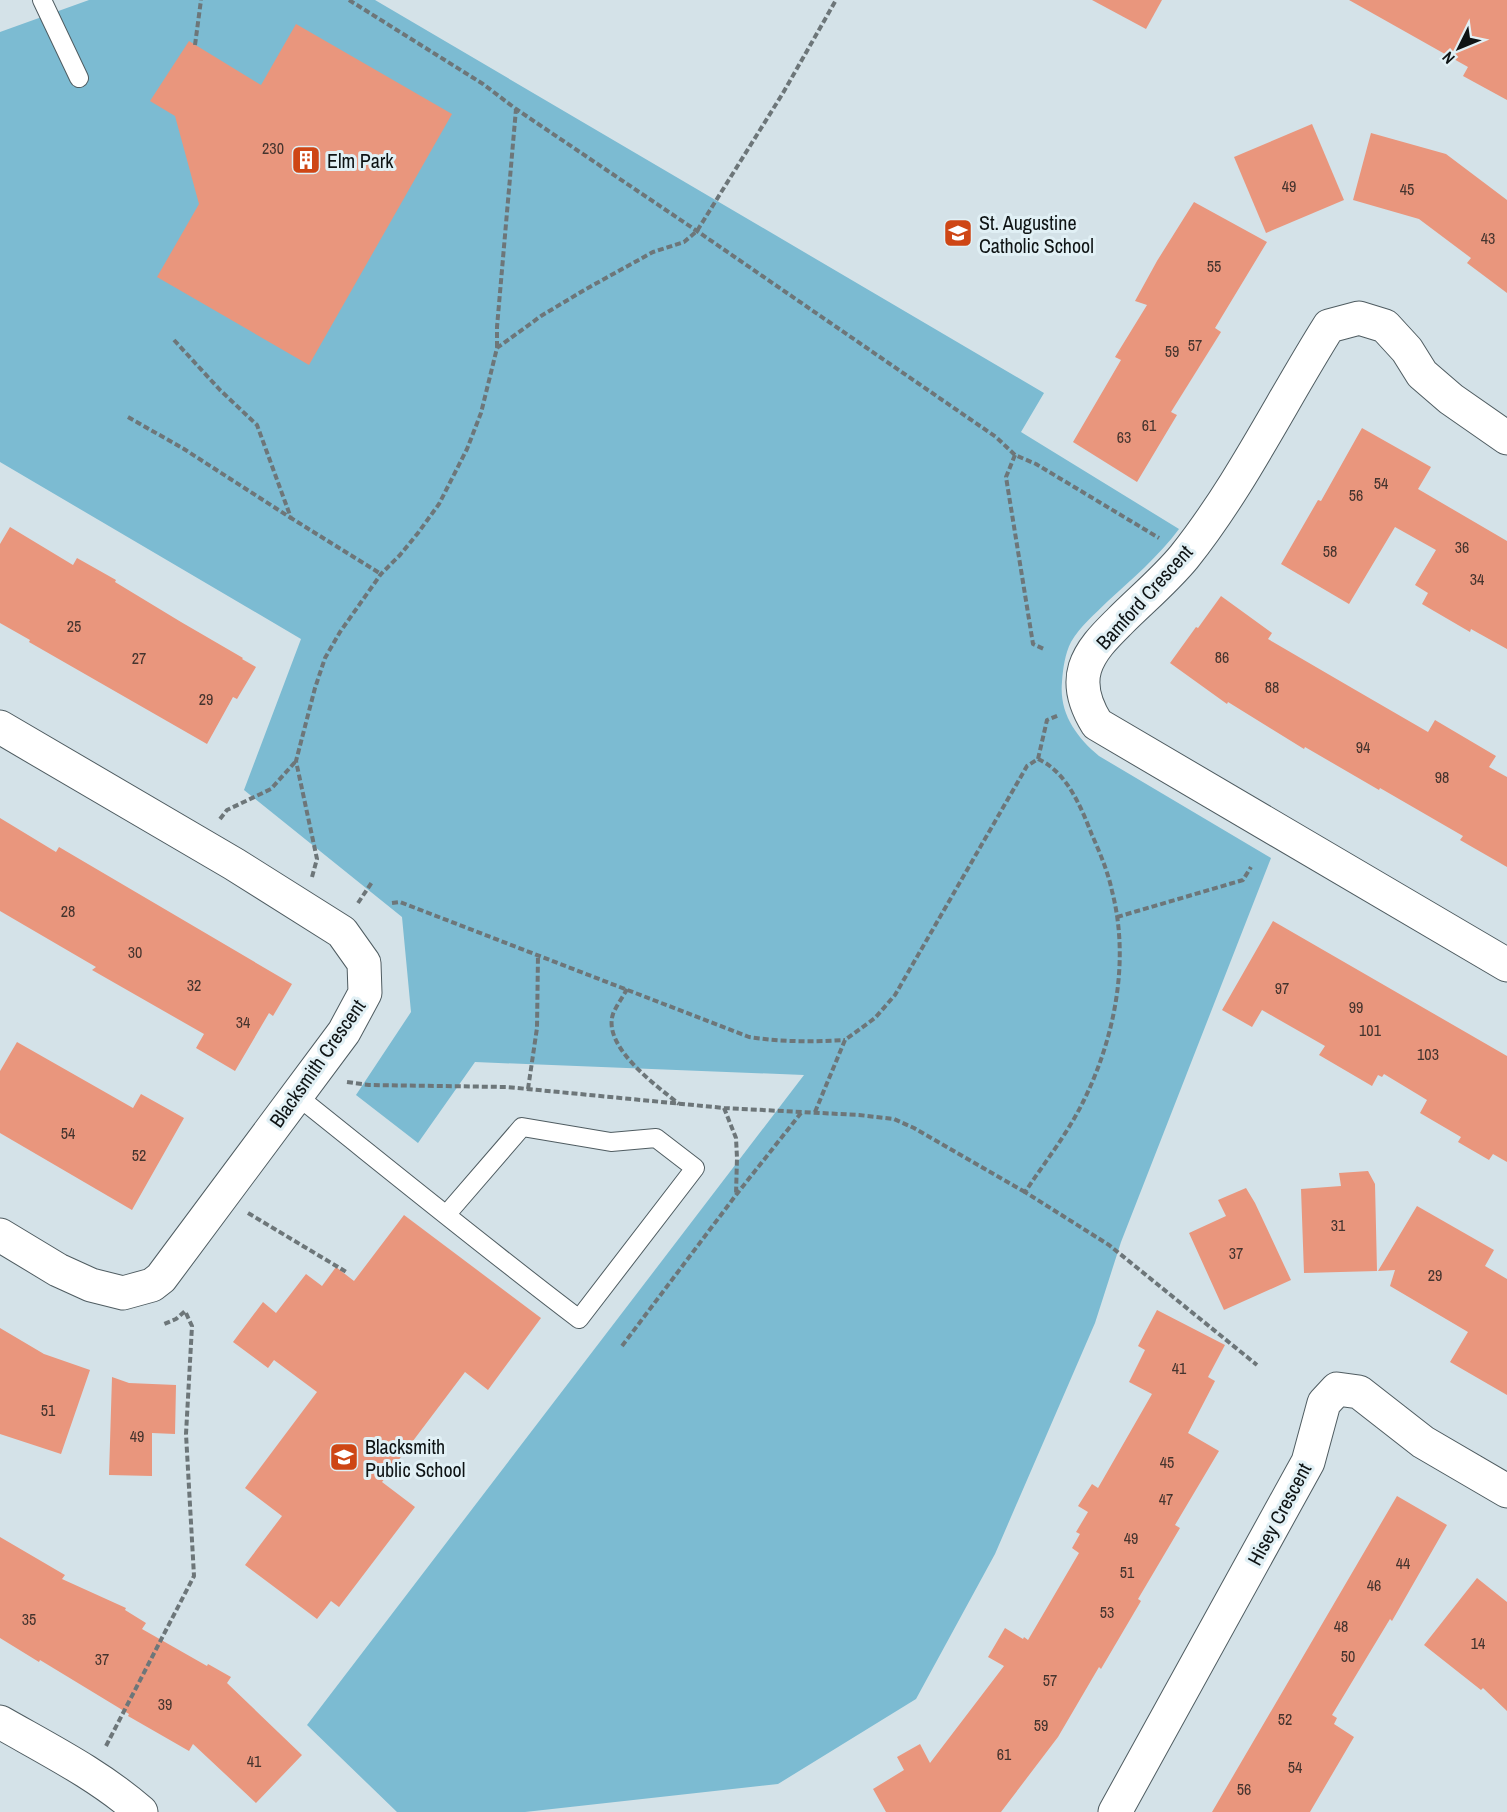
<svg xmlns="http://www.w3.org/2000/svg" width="1507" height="1812" font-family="'Archivo Narrow',sans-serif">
<rect width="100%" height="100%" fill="#d4e2e8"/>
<path fill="#7cbbd2" d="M 89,0 L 375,0 L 1044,393 L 1021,432 L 1179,529 C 1159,556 1132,579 1108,601 C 1095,614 1080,626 1071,642 C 1065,654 1063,668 1062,682 C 1059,713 1076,737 1099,756 L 1271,858 L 1121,1242 L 1095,1323 L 995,1554 L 916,1699 L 778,1784 L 525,1812 L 397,1812 L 307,1725 L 804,1075 L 475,1062 L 418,1143 L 356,1095 L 411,1012 L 402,917 L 244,790 L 301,639 L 0,462 L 0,32 Z"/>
<g fill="#e9967d">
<path d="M 1092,0 L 1162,0 L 1146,29 Z"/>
<path d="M 1349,0 L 1507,0 L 1507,100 L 1463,76 L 1468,67 Z"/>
<path d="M 296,24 L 452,114 L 309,365 L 157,277 L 199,204 L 175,116 L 150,101 L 189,41 L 261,85 Z"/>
<path d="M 1312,124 L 1344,200 L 1266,233 L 1234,157 Z"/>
<path d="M 1371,133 L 1446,154 L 1507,200 L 1507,293 L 1467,263 L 1471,258 L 1419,219 L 1353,200 Z"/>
<path d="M 1194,202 L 1267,242 L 1215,328 L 1221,332 L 1171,412 L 1177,415 L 1137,482 L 1073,442 L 1121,360 L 1115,357 L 1147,305 L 1135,301 L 1157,261 Z"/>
<path d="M 1362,428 L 1431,467 L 1418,489 L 1507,541 L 1507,649 L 1471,629 L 1470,632 L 1422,604 L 1428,593 L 1415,585 L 1436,550 L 1395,527 L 1349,604 L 1281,564 L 1318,500 L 1321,501 Z"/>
<path d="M 10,527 L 73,565 L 77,558 L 116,580 L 115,582 L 181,622 L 243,658 L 242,659 L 256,667 L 237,699 L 233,697 L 207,744 L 29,642 L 30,640 L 0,623 L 0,544 Z"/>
<path d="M 1221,596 L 1272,633 L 1268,639 L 1352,688 L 1428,732 L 1435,720 L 1496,756 L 1489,767 L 1507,777 L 1507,867 L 1460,840 L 1463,836 L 1380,788 L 1379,790 L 1305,747 L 1304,749 L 1228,702 L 1227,704 L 1170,663 L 1196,627 L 1198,628 Z"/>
<path d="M 0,818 L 56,852 L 59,847 L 292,984 L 273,1016 L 269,1013 L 235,1071 L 196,1048 L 204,1034 L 92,970 L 96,967 L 0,911 Z"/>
<path d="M 1273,921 L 1507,1056 L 1507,1162 L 1493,1154 L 1489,1160 L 1458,1142 L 1461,1137 L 1420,1113 L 1427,1100 L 1384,1074 L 1382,1077 L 1378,1075 L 1372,1086 L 1319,1055 L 1325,1046 L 1262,1010 L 1252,1027 L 1222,1010 Z"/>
<path d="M 17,1042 L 133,1108 L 141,1094 L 184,1118 L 132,1210 L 0,1133 L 0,1071 Z"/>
<path d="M 1368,1171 L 1375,1184 L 1377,1271 L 1304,1273 L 1301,1189 L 1341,1186 L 1339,1173 Z"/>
<path d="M 1246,1188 L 1255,1203 L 1291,1280 L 1224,1310 L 1189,1233 L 1226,1216 L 1218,1200 Z"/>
<path d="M 1417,1206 L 1494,1250 L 1485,1266 L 1507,1279 L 1507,1395 L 1450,1362 L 1468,1332 L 1390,1286 L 1395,1270 L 1378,1271 Z"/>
<path d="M 404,1215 L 541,1318 L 488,1390 L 465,1372 L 382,1482 L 415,1507 L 339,1607 L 331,1601 L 317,1619 L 245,1565 L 282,1516 L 245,1488 L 317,1392 L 274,1360 L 268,1368 L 233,1342 L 263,1302 L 276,1313 L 306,1274 L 322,1286 L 336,1267 L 354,1281 Z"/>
<path d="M 1157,1310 L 1225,1345 L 1208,1377 L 1215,1381 L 1188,1433 L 1219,1451 L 1175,1525 L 1180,1528 L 1138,1599 L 1141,1601 L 1101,1669 L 1099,1667 L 1058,1737 L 1001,1812 L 886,1812 L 873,1789 L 904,1770 L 897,1757 L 920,1744 L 930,1763 L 1004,1666 L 988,1657 L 1005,1628 L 1023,1639 L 1024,1637 L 1028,1640 L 1079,1553 L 1072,1548 L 1080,1534 L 1076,1532 L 1088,1512 L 1078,1506 L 1092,1484 L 1098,1488 L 1152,1394 L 1129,1382 L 1145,1350 L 1138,1346 Z"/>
<path d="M 0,1328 L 44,1354 L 90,1370 L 61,1454 L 0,1434 Z"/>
<path d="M 112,1377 L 129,1383 L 176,1385 L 175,1434 L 152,1433 L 152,1476 L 109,1475 Z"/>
<path d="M 1397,1496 L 1447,1525 L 1392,1621 L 1390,1619 L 1332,1715 L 1337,1718 L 1334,1724 L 1354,1737 L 1310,1812 L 1212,1812 Z"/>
<path d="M 0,1537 L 65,1575 L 62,1579 L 126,1608 L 125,1610 L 146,1623 L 142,1629 L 207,1666 L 208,1664 L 231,1677 L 227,1683 L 302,1755 L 256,1803 L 193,1744 L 189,1751 L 128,1716 L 129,1714 L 40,1660 L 39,1662 L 0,1638 Z"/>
<path d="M 1477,1578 L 1507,1602 L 1507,1711 L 1483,1688 L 1481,1690 L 1424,1645 Z"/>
</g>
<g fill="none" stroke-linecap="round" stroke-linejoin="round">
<g stroke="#4f5c61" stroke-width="20">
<g id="lane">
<path d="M 42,0 L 79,78"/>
<path d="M 296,1095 C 390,1170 483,1246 579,1319 L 695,1168 L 656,1138 L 611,1142 L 522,1127 L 446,1215"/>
</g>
</g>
<g stroke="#4f5c61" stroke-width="35">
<g id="street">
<path d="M 1507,438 L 1451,399 L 1422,374 L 1407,350 L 1385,326 L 1359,318 L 1329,326 C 1281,402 1240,487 1184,557 C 1165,580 1141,600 1120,621 C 1106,635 1091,649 1085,668 C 1079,688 1087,708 1097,724 L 1507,965"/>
<path d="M 0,727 L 234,864 L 342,932 L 364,963 L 365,993 L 344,1032 L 161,1278 L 152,1285 L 123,1293 L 91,1285 L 58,1270 L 0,1235"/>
<path d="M 0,1722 C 49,1750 99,1775 141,1812"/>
<path d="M 1115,1812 L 1308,1462 L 1324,1403 L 1337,1389 L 1359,1392 L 1423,1442 L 1507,1491"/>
</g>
</g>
<g stroke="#6d7679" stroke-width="4" stroke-dasharray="6 3" stroke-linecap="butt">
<path d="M 349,0 L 483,84 L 516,109 L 697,231 L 996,437 L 1015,455 L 1036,464 L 1159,538"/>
<path d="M 195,45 L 201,0"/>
<path d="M 174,340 L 220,390 L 257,425 L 291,518 L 381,574"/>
<path d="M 497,347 L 497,327 L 516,109"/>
<path d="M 128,417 L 184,449 L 291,518"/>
<path d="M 1015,455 L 1006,477 L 1033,644 L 1044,649"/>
<path d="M 1038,759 L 1047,720 L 1059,715"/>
<path d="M 220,819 L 227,810 L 271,789 L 296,761"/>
<path d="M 312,877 L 317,859 L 296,761 L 315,688 L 325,658 L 340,632 L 381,574 L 400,555 L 418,533 L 439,504 L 467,449 L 481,413 L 497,348 L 541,316 L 586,289 L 653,252 L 684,242 L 697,231 L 783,93 L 836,0"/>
<path d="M 358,903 L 372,882"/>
<path d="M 392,903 L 400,902 L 749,1037 C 781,1042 813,1042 845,1040"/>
<path d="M 1117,917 L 1243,880 L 1251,867"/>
<path d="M 627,989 C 623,997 616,1006 613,1014 C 602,1047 657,1086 679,1104"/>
<path d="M 347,1082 L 369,1085 L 507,1087 L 724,1108 L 859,1115 L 894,1119 L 914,1128 L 1025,1192"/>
<path d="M 528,1089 L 537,1028 L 538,955"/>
<path d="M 724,1108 L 736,1138 L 737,1158 L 736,1195"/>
<path d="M 815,1112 L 845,1040 L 875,1018 L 895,995 L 1027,766 L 1038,759 C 1067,772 1081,807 1092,835 C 1100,853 1108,872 1112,891 C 1130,960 1115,1037 1084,1100 C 1068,1133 1045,1162 1025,1192 L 1109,1245 L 1257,1365"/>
<path d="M 248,1213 L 348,1273"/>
<path d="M 622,1346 L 736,1195 L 801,1113"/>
<path d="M 106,1746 L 194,1576 L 186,1434 L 192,1326 L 185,1311 L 176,1319 L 162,1325"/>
</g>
<use href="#lane" stroke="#fff" stroke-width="18"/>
<use href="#street" stroke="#fff" stroke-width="33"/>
</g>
<defs>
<g id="building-square" transform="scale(1.5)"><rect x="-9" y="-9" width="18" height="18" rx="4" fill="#ce4615" stroke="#e1f0f5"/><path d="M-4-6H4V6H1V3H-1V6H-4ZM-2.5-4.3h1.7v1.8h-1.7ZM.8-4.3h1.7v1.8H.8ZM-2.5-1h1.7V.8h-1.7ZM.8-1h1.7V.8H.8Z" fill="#fff"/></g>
<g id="school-square" transform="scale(1.5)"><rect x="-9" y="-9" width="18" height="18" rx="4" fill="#ce4615" stroke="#e1f0f5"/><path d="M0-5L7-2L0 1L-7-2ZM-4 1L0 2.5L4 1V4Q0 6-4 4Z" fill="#fff"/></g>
</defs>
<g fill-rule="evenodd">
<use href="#building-square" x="306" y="160"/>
<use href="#school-square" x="958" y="233"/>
<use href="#school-square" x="344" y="1457"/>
</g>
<g text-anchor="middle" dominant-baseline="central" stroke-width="6" stroke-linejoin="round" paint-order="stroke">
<g font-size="16" fill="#45342e">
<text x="273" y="148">230</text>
<text x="1289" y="186">49</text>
<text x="1407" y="189">45</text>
<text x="1488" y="238">43</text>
<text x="1214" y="266">55</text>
<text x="1195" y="345">57</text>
<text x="1172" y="351">59</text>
<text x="1149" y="425">61</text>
<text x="1124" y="437">63</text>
<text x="1381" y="483">54</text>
<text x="1356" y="495">56</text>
<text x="1462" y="547">36</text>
<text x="1330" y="551">58</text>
<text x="1477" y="579">34</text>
<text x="74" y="626">25</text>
<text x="1222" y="657">86</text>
<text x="139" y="658">27</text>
<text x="1272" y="687">88</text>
<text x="206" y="699">29</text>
<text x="1363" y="747">94</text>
<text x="1442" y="777">98</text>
<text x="68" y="911">28</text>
<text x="135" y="952">30</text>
<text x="194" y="985">32</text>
<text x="1282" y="988">97</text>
<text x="1356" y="1007">99</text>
<text x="243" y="1022">34</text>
<text x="1370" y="1030">101</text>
<text x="1428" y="1054">103</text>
<text x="68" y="1133">54</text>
<text x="139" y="1155">52</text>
<text x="1338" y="1225">31</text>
<text x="1236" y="1253">37</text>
<text x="1435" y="1275">29</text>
<text x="1179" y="1368">41</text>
<text x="48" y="1410">51</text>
<text x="137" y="1436">49</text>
<text x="1167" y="1462">45</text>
<text x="1166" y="1499">47</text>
<text x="1131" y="1538">49</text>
<text x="1403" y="1563">44</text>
<text x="1127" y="1572">51</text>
<text x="1374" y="1585">46</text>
<text x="1107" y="1612">53</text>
<text x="29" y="1619">35</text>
<text x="1341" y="1626">48</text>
<text x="1478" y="1643">14</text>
<text x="1348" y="1656">50</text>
<text x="102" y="1659">37</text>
<text x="1050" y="1680">57</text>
<text x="165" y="1704">39</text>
<text x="1285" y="1719">52</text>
<text x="1041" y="1725">59</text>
<text x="1004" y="1754">61</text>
<text x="254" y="1761">41</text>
<text x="1295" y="1767">54</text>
<text x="1244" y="1789">56</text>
</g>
<g font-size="20" fill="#0e1314" stroke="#e1f0f5" text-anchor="start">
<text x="327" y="160">Elm Park</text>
<text x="979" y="222">St. Augustine<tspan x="979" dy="23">Catholic School</tspan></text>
<text x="365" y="1446">Blacksmith<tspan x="365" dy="23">Public School</tspan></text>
</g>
<g font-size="20" fill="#0e1314" stroke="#e1f0f5">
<text transform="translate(1144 597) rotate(-48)">Bamford Crescent</text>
<text transform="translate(317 1063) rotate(-55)">Blacksmith Crescent</text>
<text transform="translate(1279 1514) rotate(-62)">Hisey Crescent</text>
</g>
</g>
<g transform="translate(1459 48) rotate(227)" stroke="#e1f0f5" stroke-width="4.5" paint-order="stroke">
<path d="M0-4.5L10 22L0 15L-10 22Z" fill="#0e1314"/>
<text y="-9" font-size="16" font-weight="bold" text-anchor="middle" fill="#0e1314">N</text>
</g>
</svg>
